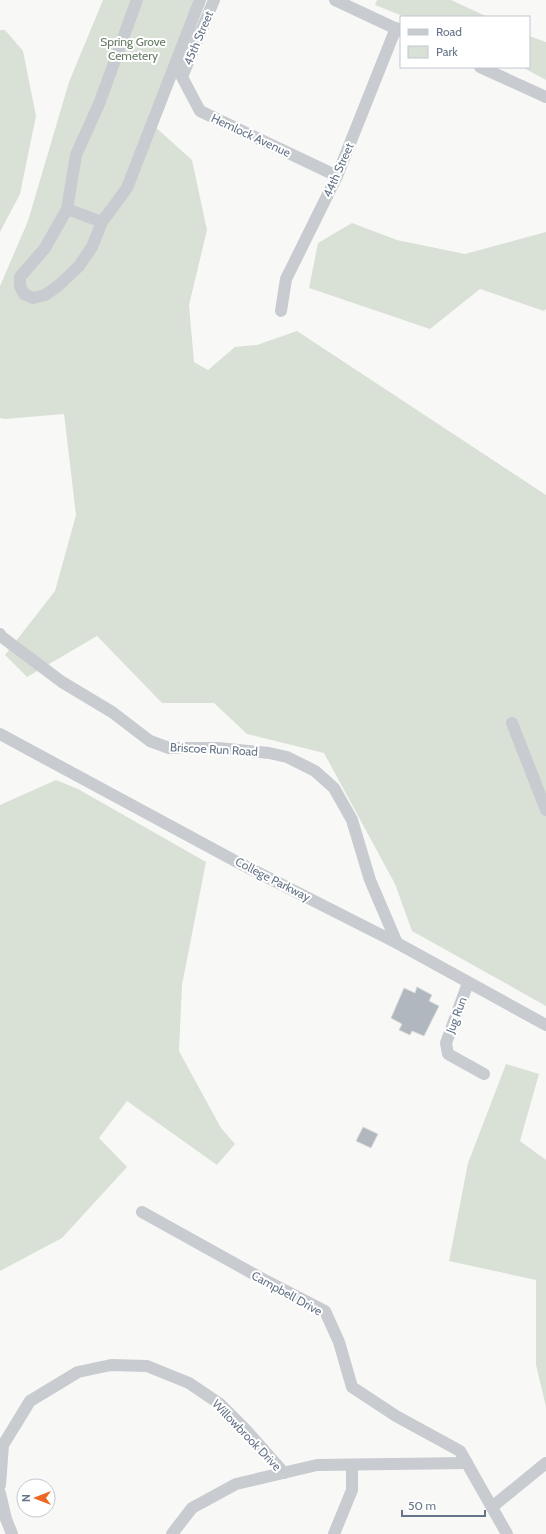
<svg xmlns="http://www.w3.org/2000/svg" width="546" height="1534" font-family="Cabin,sans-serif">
<rect width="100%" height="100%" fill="#f8f9f6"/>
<g fill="#d9e1d7">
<path d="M 103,0 L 205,0 L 153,125 L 192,160 L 207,230 L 189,305 L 194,362 L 208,370 L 235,347 L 257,345 L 297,331 L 546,495 L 546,1006 L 412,931 L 395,884 L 324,753 L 247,734 L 214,703 L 162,703 L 97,636 L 27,677 L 5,655 L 55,591 L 76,515 L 64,414 L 5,419 L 0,418 L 0,286 L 28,221 L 69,82 Z"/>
<path d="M 377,0 L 451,0 L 488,17 L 405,17 L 375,5 Z"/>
<path d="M 0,30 L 5,30 L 23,51 L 36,116 L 20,194 L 0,232 Z"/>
<path d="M 529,36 L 546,42 L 546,80 L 522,67 L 529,67 Z"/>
<path d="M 352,223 L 397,240 L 465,254 L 546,232 L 546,309 L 544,311 L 480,289 L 430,329 L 309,288 L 318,243 Z"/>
<path d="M 56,780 L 78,789 L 206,862 L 182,985 L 179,1051 L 221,1128 L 235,1144 L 217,1165 L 127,1101 L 99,1138 L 127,1167 L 62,1238 L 0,1271 L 0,805 Z"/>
<path d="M 506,1064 L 539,1074 L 520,1141 L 546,1160 L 546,1407 L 536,1365 L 536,1280 L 449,1261 L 468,1163 Z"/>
</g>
<g fill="#b0b7be" stroke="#dadad8">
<path d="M 417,987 L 432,995 L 429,1001 L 439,1006 L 424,1036 L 412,1031 L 410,1035 L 399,1030 L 402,1024 L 391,1018 L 404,988 L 415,993 Z"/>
<path d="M 363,1127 L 378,1134 L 371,1148 L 356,1141 Z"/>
</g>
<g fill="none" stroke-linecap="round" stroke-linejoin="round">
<g stroke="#c8cbcf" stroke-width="12">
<path d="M 137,0 L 99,104 L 76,155 L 67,209 L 45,248 L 20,277 L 20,286 L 24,294 L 33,298 L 45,295 L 58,286 L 79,266 L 92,247 L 102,222 L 127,188 L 200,0"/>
<path d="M 214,0 L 182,77 L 200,111 L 337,176"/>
<path d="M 335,0 L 401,31"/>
<path d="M 480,67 L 546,97"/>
<path d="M 67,209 L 102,222"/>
<path d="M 281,311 L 286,279 L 337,176 L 396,28"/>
<path d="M 0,634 L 2,637 L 62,682 L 112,712 L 150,741 L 169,748 L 218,748 L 269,753 L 287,757 L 315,771 L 334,788 L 352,820 L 370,880 L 397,943"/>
<path d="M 512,723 L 546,810"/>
<path d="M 0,734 L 239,863 L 397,943 L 546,1025"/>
<path d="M 468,983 L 446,1043 L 448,1054 L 484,1074"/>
<path d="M 142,1212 L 259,1277 L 325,1311 L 339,1342 L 352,1387 L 396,1416 L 460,1451 L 507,1534"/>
<path d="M 0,1485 L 3,1445 L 30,1401 L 78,1372 L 111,1365 L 147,1366 L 189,1383 L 220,1404 L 245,1429 L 284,1473"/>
<path d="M 0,1493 L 6,1519 L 12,1534"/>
<path d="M 492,1507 L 546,1463"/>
<path d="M 172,1534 L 192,1508 L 236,1484 L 317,1465 L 467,1463"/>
<path d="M 334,1534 L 352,1490 L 352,1465"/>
</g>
</g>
<g text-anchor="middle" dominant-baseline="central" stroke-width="4" stroke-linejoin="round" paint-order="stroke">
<g font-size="12" fill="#667589" stroke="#fff">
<text transform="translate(198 38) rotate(-67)">45th Street</text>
<text transform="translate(251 135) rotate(25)">Hemlock Avenue</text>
<text transform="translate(338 170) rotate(-66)">44th Street</text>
<text transform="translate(214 749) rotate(3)">Briscoe Run Road</text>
<text transform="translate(273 879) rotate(27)">College Parkway</text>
<text transform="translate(456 1015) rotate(-69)">Jug Run</text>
<text transform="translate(287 1293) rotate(29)">Campbell Drive</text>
<text transform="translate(247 1435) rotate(46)">Willowbrook Drive</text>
</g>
<g font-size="12" fill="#647a61" stroke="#fff">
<text x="133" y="41">Spring Grove<tspan x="133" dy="14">Cemetery</tspan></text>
</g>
</g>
<rect x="400" y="16" width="130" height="52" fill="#ffffff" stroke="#c2c8d0"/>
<rect x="408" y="29" width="20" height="6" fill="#c8cbcf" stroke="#c2c8d0"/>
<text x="436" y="36" font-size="12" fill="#667589">Road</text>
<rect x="408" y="46" width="20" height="12" fill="#d9e1d7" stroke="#c2c8d0"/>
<text x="436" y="56" font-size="12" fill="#667589">Park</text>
<g transform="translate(36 1498) rotate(270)"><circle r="19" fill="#ffffff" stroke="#c2c8d0"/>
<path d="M0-3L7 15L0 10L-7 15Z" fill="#ed6722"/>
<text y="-6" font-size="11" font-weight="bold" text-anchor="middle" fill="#667589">N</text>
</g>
<path d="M402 1510v6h83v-6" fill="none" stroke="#667589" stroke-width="2"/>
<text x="408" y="1510" font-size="12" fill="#667589" stroke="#ffffff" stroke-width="3" paint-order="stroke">50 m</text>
</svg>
